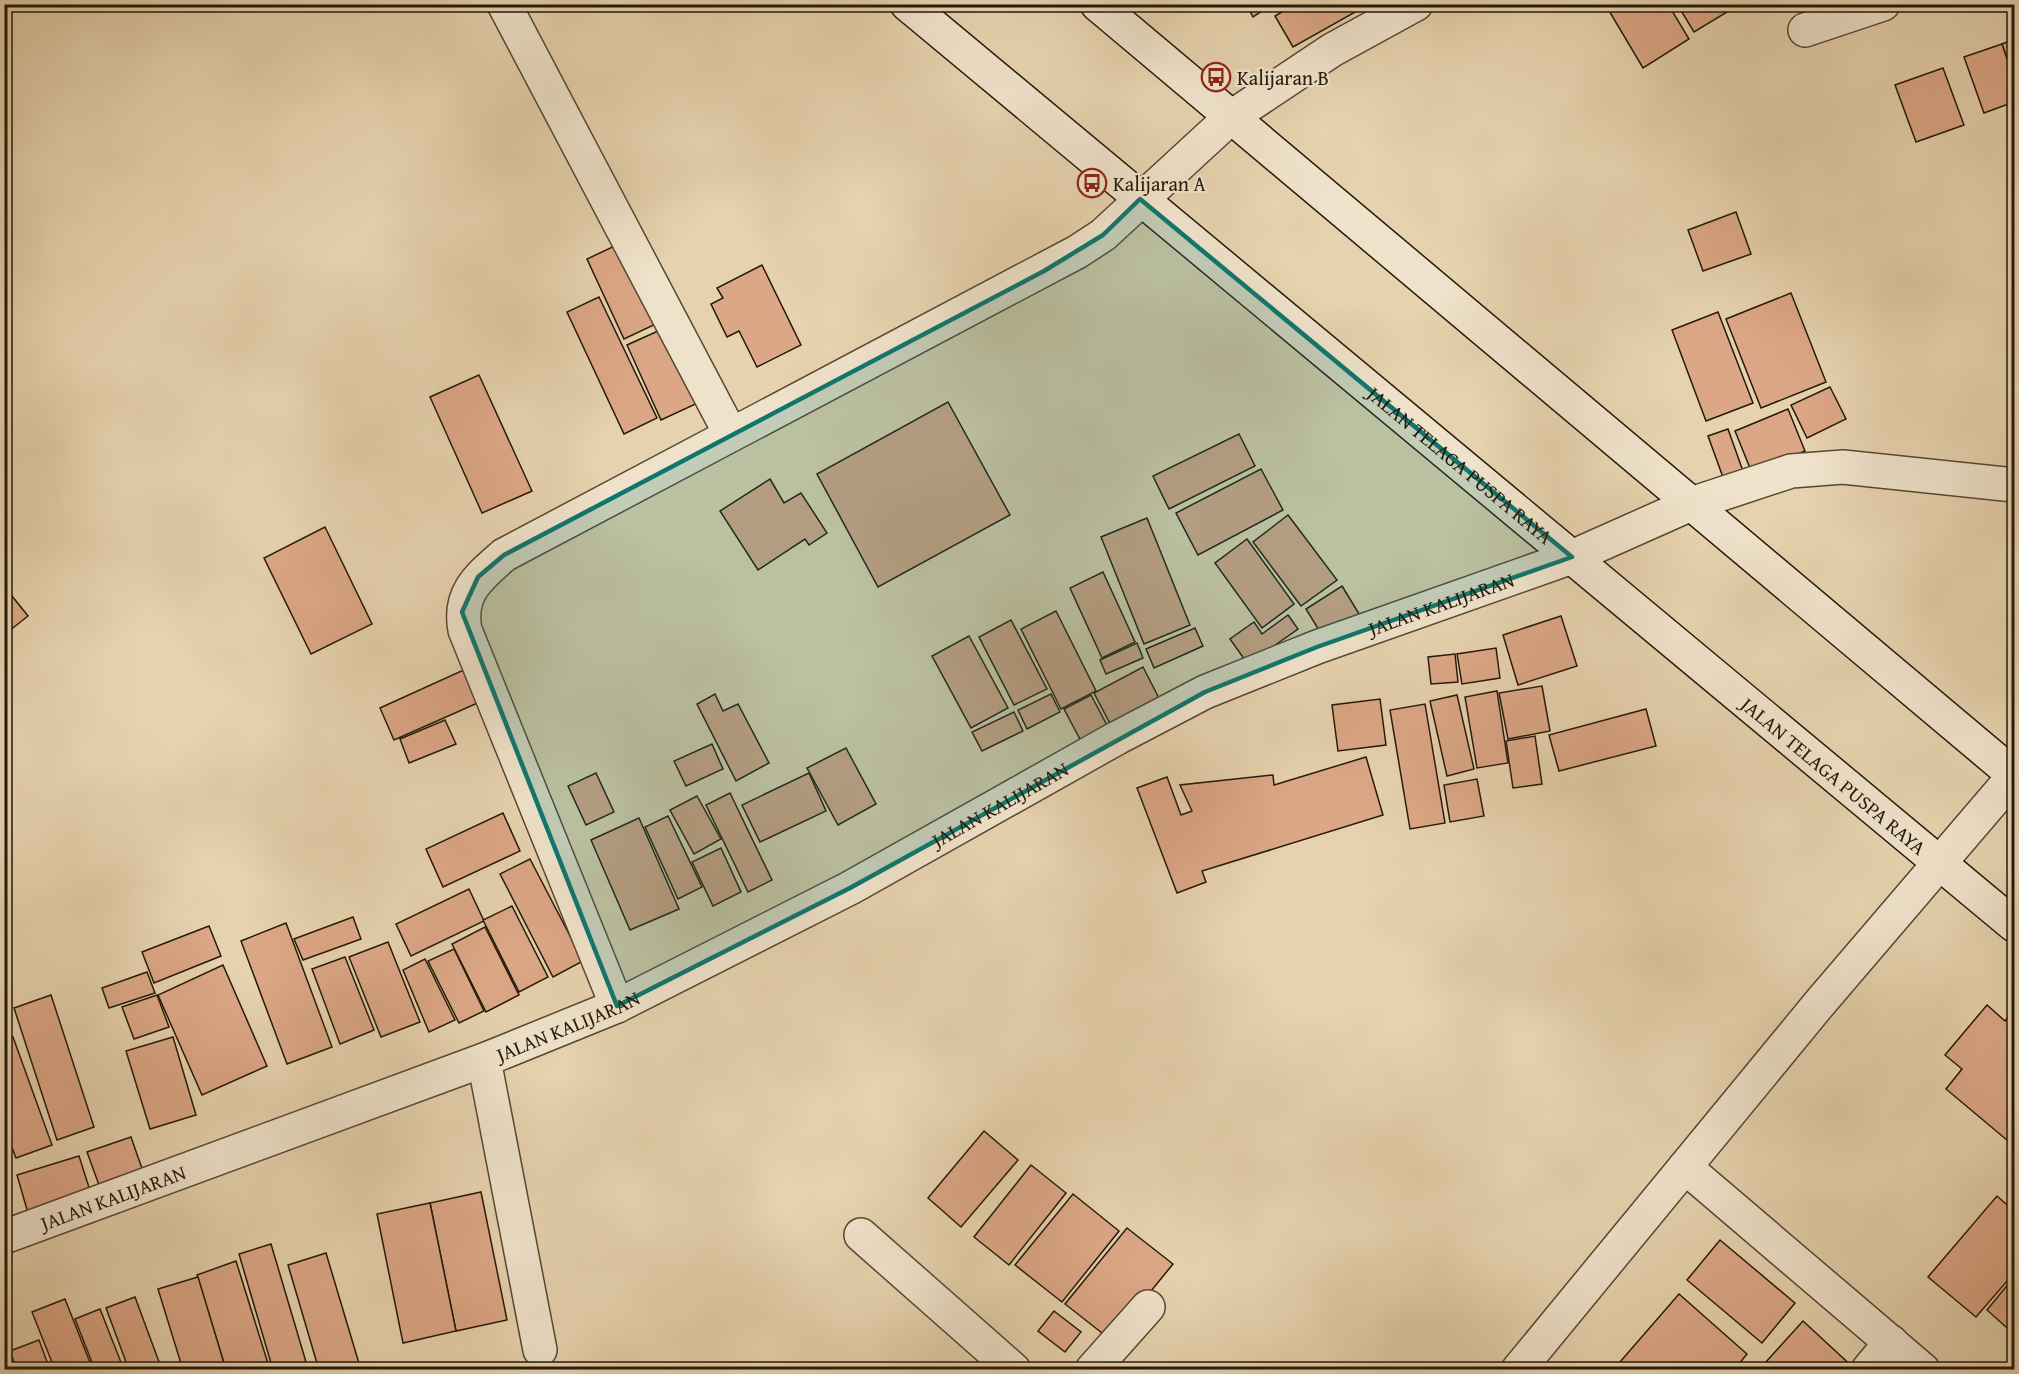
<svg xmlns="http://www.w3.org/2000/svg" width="2019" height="1374" font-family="'Gentium Book Plus',serif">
<rect width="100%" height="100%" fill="#e6d2ae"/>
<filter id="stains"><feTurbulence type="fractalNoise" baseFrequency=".00333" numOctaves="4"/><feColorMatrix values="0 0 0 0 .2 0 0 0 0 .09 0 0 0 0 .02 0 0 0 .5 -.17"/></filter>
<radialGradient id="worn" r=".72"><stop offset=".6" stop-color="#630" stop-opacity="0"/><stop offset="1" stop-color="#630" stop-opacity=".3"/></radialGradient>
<g fill="#dca786" stroke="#25190a" stroke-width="1.5">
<path d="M 1246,4 L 1273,4 L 1253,17 Z"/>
<path d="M 1295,4 L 1365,4 L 1366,6 L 1293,47 L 1275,16 Z"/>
<path d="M 1605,4 L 1668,4 L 1689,39 L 1643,68 Z"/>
<path d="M 1677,4 L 1729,4 L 1732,9 L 1694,32 Z"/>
<path d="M 2014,39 L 2014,80 L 2002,44 Z"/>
<path d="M 2002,44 L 2014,80 L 2014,102 L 1984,113 L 1964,57 Z"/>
<path d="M 1943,68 L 1964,125 L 1916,142 L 1895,85 Z"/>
<path d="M 1736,212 L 1751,254 L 1703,271 L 1688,230 Z"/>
<path d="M 621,243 L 658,323 L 624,339 L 587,259 Z"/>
<path d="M 762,265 L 801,345 L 757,367 L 739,331 L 727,337 L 711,304 L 723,298 L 717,288 Z"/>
<path d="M 1791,293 L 1826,382 L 1761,408 L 1726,319 Z"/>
<path d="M 599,297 L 657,418 L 624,434 L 567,312 Z"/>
<path d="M 1718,312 L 1753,403 L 1706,421 L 1672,330 Z"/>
<path d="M 667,327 L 700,402 L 661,420 L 627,345 Z"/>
<path d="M 479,375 L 532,491 L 482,513 L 430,397 Z"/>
<path d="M 1830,387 L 1846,419 L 1807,438 L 1791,405 Z"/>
<path d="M 948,402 L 1010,515 L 878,587 L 817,474 Z"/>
<path d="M 1788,409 L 1805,451 L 1752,473 L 1735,431 Z"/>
<path d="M 1728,429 L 1744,474 L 1724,480 L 1708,436 Z"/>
<path d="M 1239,434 L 1255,466 L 1169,509 L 1153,476 Z"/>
<path d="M 1261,469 L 1283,510 L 1198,555 L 1176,513 Z"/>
<path d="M 770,479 L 784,503 L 801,493 L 827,533 L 809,545 L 805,539 L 758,570 L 720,511 Z"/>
<path d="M 1288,515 L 1337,580 L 1301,606 L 1253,542 Z"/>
<path d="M 1147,518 L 1190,625 L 1144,644 L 1101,537 Z"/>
<path d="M 325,527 L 372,624 L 311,654 L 264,558 Z"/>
<path d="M 1247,539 L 1294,604 L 1262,628 L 1215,563 Z"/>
<path d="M 1103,572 L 1135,642 L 1102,658 L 1070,588 Z"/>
<path d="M 4,586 L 28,616 L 4,635 Z"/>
<path d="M 1342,586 L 1361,617 L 1325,640 L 1306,609 Z"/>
<path d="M 1056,611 L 1096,691 L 1061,709 L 1021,629 Z"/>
<path d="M 1288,615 L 1298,629 L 1271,648 L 1252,670 L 1230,639 L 1254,622 L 1262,634 Z"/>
<path d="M 1561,616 L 1577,666 L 1518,685 L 1503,635 Z"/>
<path d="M 1011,620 L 1047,689 L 1014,705 L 979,637 Z"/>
<path d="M 1195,628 L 1203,646 L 1154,668 L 1146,649 Z"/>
<path d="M 969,636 L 1008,708 L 971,728 L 932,656 Z"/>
<path d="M 1137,643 L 1143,658 L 1106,674 L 1100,660 Z"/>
<path d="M 1496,648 L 1500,678 L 1462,684 L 1457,654 Z"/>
<path d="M 1455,654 L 1458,682 L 1431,684 L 1428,657 Z"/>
<path d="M 1143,667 L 1164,708 L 1115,733 L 1094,693 Z"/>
<path d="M 468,668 L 482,701 L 394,740 L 380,708 Z"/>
<path d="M 1542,686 L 1550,731 L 1508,739 L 1499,693 Z"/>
<path d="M 1497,691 L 1508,763 L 1477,768 L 1465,697 Z"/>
<path d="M 715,694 L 723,711 L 738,704 L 769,763 L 736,781 L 697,704 Z"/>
<path d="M 1051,694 L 1060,712 L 1027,729 L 1018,710 Z"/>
<path d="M 1091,695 L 1109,729 L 1082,743 L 1064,709 Z"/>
<path d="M 1457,695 L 1474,769 L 1447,776 L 1430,701 Z"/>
<path d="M 1380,699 L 1386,745 L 1338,751 L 1332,705 Z"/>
<path d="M 1425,704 L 1445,823 L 1410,829 L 1390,710 Z"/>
<path d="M 1646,709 L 1656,746 L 1559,771 L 1549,735 Z"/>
<path d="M 1014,712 L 1023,731 L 982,751 L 972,732 Z"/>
<path d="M 445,720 L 456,744 L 409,763 L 400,739 Z"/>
<path d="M 1535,736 L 1542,784 L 1513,788 L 1506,741 Z"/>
<path d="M 712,744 L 723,769 L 686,786 L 674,761 Z"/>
<path d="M 846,748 L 876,804 L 838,825 L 807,768 Z"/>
<path d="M 1366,757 L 1383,815 L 1202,871 L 1206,882 L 1177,893 L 1137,788 L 1167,777 L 1181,815 L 1192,811 L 1180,785 L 1273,775 L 1274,785 Z"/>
<path d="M 596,773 L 614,812 L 586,825 L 568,786 Z"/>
<path d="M 809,773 L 826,811 L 760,842 L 742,805 Z"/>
<path d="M 1477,779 L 1484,816 L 1450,822 L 1444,785 Z"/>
<path d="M 730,793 L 772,880 L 748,892 L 706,805 Z"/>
<path d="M 697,796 L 721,839 L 694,854 L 670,810 Z"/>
<path d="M 503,813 L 520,851 L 443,887 L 426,849 Z"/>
<path d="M 668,816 L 702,887 L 678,899 L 645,827 Z"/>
<path d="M 639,818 L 679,909 L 630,930 L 591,840 Z"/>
<path d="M 721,848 L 741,892 L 713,906 L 692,862 Z"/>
<path d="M 530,859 L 583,961 L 553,977 L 500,874 Z"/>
<path d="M 469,889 L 484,921 L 411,956 L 396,924 Z"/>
<path d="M 512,906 L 548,977 L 519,992 L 483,920 Z"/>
<path d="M 353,917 L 361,939 L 303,960 L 294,939 Z"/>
<path d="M 286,923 L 332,1047 L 287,1064 L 241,941 Z"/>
<path d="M 209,926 L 221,956 L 154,983 L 142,952 Z"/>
<path d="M 485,927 L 519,995 L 486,1012 L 452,944 Z"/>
<path d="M 388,942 L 420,1022 L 381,1037 L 349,957 Z"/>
<path d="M 454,949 L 484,1011 L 459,1023 L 428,961 Z"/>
<path d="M 345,957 L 374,1030 L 340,1044 L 312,969 Z"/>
<path d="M 425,959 L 455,1020 L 429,1032 L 403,970 Z"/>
<path d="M 223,965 L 267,1066 L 202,1095 L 158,995 Z"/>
<path d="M 147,972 L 155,993 L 109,1008 L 102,988 Z"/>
<path d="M 51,995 L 94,1127 L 57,1140 L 14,1008 Z"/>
<path d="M 157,995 L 169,1027 L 134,1039 L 122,1007 Z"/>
<path d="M 1987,1005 L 2005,1021 L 2014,1009 L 2014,1146 L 1946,1089 L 1962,1069 L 1945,1055 Z"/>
<path d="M 13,1037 L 52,1145 L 16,1158 L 4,1127 L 4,1040 Z"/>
<path d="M 173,1037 L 196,1115 L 150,1129 L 126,1051 Z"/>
<path d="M 984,1131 L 1018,1160 L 961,1227 L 928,1198 Z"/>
<path d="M 131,1137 L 146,1180 L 103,1196 L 87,1152 Z"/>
<path d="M 79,1156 L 93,1200 L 30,1220 L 17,1175 Z"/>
<path d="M 1031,1165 L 1066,1193 L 1009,1265 L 974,1237 Z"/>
<path d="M 481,1192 L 507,1320 L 456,1331 L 430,1203 Z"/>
<path d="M 1073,1194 L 1119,1231 L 1062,1302 L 1015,1265 Z"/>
<path d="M 1997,1196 L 2014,1211 L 2014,1273 L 1976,1317 L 1928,1277 Z"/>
<path d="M 430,1203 L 456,1331 L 403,1343 L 377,1214 Z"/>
<path d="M 1127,1228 L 1173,1264 L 1111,1340 L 1065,1304 Z"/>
<path d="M 1720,1240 L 1795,1303 L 1762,1343 L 1687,1280 Z"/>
<path d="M 271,1244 L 306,1362 L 283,1370 L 273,1370 L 239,1254 Z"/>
<path d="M 326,1253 L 361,1370 L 319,1370 L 288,1265 Z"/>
<path d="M 236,1261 L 270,1370 L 226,1370 L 197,1275 Z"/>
<path d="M 198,1277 L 226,1370 L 183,1370 L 158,1289 Z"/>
<path d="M 2014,1277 L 2014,1334 L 1987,1310 Z"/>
<path d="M 1679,1294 L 1747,1354 L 1734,1370 L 1613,1370 Z"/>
<path d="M 135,1297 L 162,1370 L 129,1370 L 106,1308 Z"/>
<path d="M 65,1299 L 93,1370 L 55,1370 L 32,1312 Z"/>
<path d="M 100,1309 L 124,1370 L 95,1370 L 75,1319 Z"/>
<path d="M 1054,1311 L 1081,1332 L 1065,1352 L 1038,1331 Z"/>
<path d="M 1803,1321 L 1856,1370 L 1772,1370 L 1765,1363 Z"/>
<path d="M 39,1340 L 50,1370 L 17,1370 L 10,1351 Z"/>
<path d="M 551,1360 L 553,1370 L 515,1370 Z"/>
<path d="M 911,1364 L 969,1370 L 911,1370 Z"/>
</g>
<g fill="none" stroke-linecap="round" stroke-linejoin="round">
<g stroke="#554733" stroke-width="36">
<g id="minor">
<path d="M 504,4 L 730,433"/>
<path d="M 1805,30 L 1883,4"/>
<path d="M 617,1006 L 465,630 C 458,593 479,577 504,555 L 1077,252 L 1103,235 L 1230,118 L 1332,50 L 1416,4"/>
<path d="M 484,1060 L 540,1350"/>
<path d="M 1685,1167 L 1923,1370"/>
<path d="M 861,1235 L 1014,1370"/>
<path id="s1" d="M 4,1237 L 484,1060 L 617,1006 L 850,888 L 1117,738 L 1205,692 L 1317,647 L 1572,557 L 1691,504 L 1791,471 L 1843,467 L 2014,485"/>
<path d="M 1092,1370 L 1148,1307"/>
<path d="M 1518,1370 L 1819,1004 L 2014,776"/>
<path d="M 1868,1370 L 1891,1342"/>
</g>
</g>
<g stroke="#25190a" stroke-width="36">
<g id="secondary">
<path id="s2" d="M 907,4 L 2014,925"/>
<path d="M 1097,4 L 2014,775"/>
</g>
</g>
<use href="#minor" stroke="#efe2ca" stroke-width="33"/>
<use href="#secondary" stroke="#efe2ca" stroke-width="33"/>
</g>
<path fill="#0f766e" fill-opacity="0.2" stroke="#0f766e" stroke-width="4.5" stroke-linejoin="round" d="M 1140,199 L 1572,557 L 1317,647 L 1205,692 L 850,888 L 617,1006 L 462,612 L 478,577 L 504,555 L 1044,271 L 1103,235 Z"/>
<defs>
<g id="bus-ring" transform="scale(1.5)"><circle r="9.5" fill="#efe2ca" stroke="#8f2418" stroke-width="1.5"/><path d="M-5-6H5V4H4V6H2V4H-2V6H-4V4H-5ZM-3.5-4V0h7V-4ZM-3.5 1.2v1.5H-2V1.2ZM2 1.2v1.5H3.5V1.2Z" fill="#8f2418"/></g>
</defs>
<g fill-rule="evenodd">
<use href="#bus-ring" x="1216" y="77"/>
<use href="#bus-ring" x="1092" y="183"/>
</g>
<g text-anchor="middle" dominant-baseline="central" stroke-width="4.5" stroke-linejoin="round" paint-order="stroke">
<g font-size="20" fill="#25190a" stroke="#efe2ca" text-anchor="start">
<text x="1237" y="77">Kalijaran B</text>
<text x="1113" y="183">Kalijaran A</text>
</g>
<g font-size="20" fill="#25190a" stroke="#efe2ca">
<text stroke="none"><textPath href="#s2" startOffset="720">JALAN TELAGA PUSPA RAYA</textPath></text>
<text stroke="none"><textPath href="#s1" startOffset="1574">JALAN KALIJARAN</textPath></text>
<text stroke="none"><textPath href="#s2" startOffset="1206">JALAN TELAGA PUSPA RAYA</textPath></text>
<text stroke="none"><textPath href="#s1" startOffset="1088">JALAN KALIJARAN</textPath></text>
<text stroke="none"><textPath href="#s1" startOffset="602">JALAN KALIJARAN</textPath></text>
<text stroke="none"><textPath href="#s1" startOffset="116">JALAN KALIJARAN</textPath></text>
</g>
</g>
<rect width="2019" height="1374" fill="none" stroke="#e6d2ae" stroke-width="24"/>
<rect x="6" y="6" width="2007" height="1362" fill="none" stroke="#25190a" stroke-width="3"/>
<rect x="12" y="12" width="1995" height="1350" fill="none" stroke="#25190a" stroke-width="1.5"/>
<rect width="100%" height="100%" filter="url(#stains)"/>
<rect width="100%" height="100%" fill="url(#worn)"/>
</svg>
